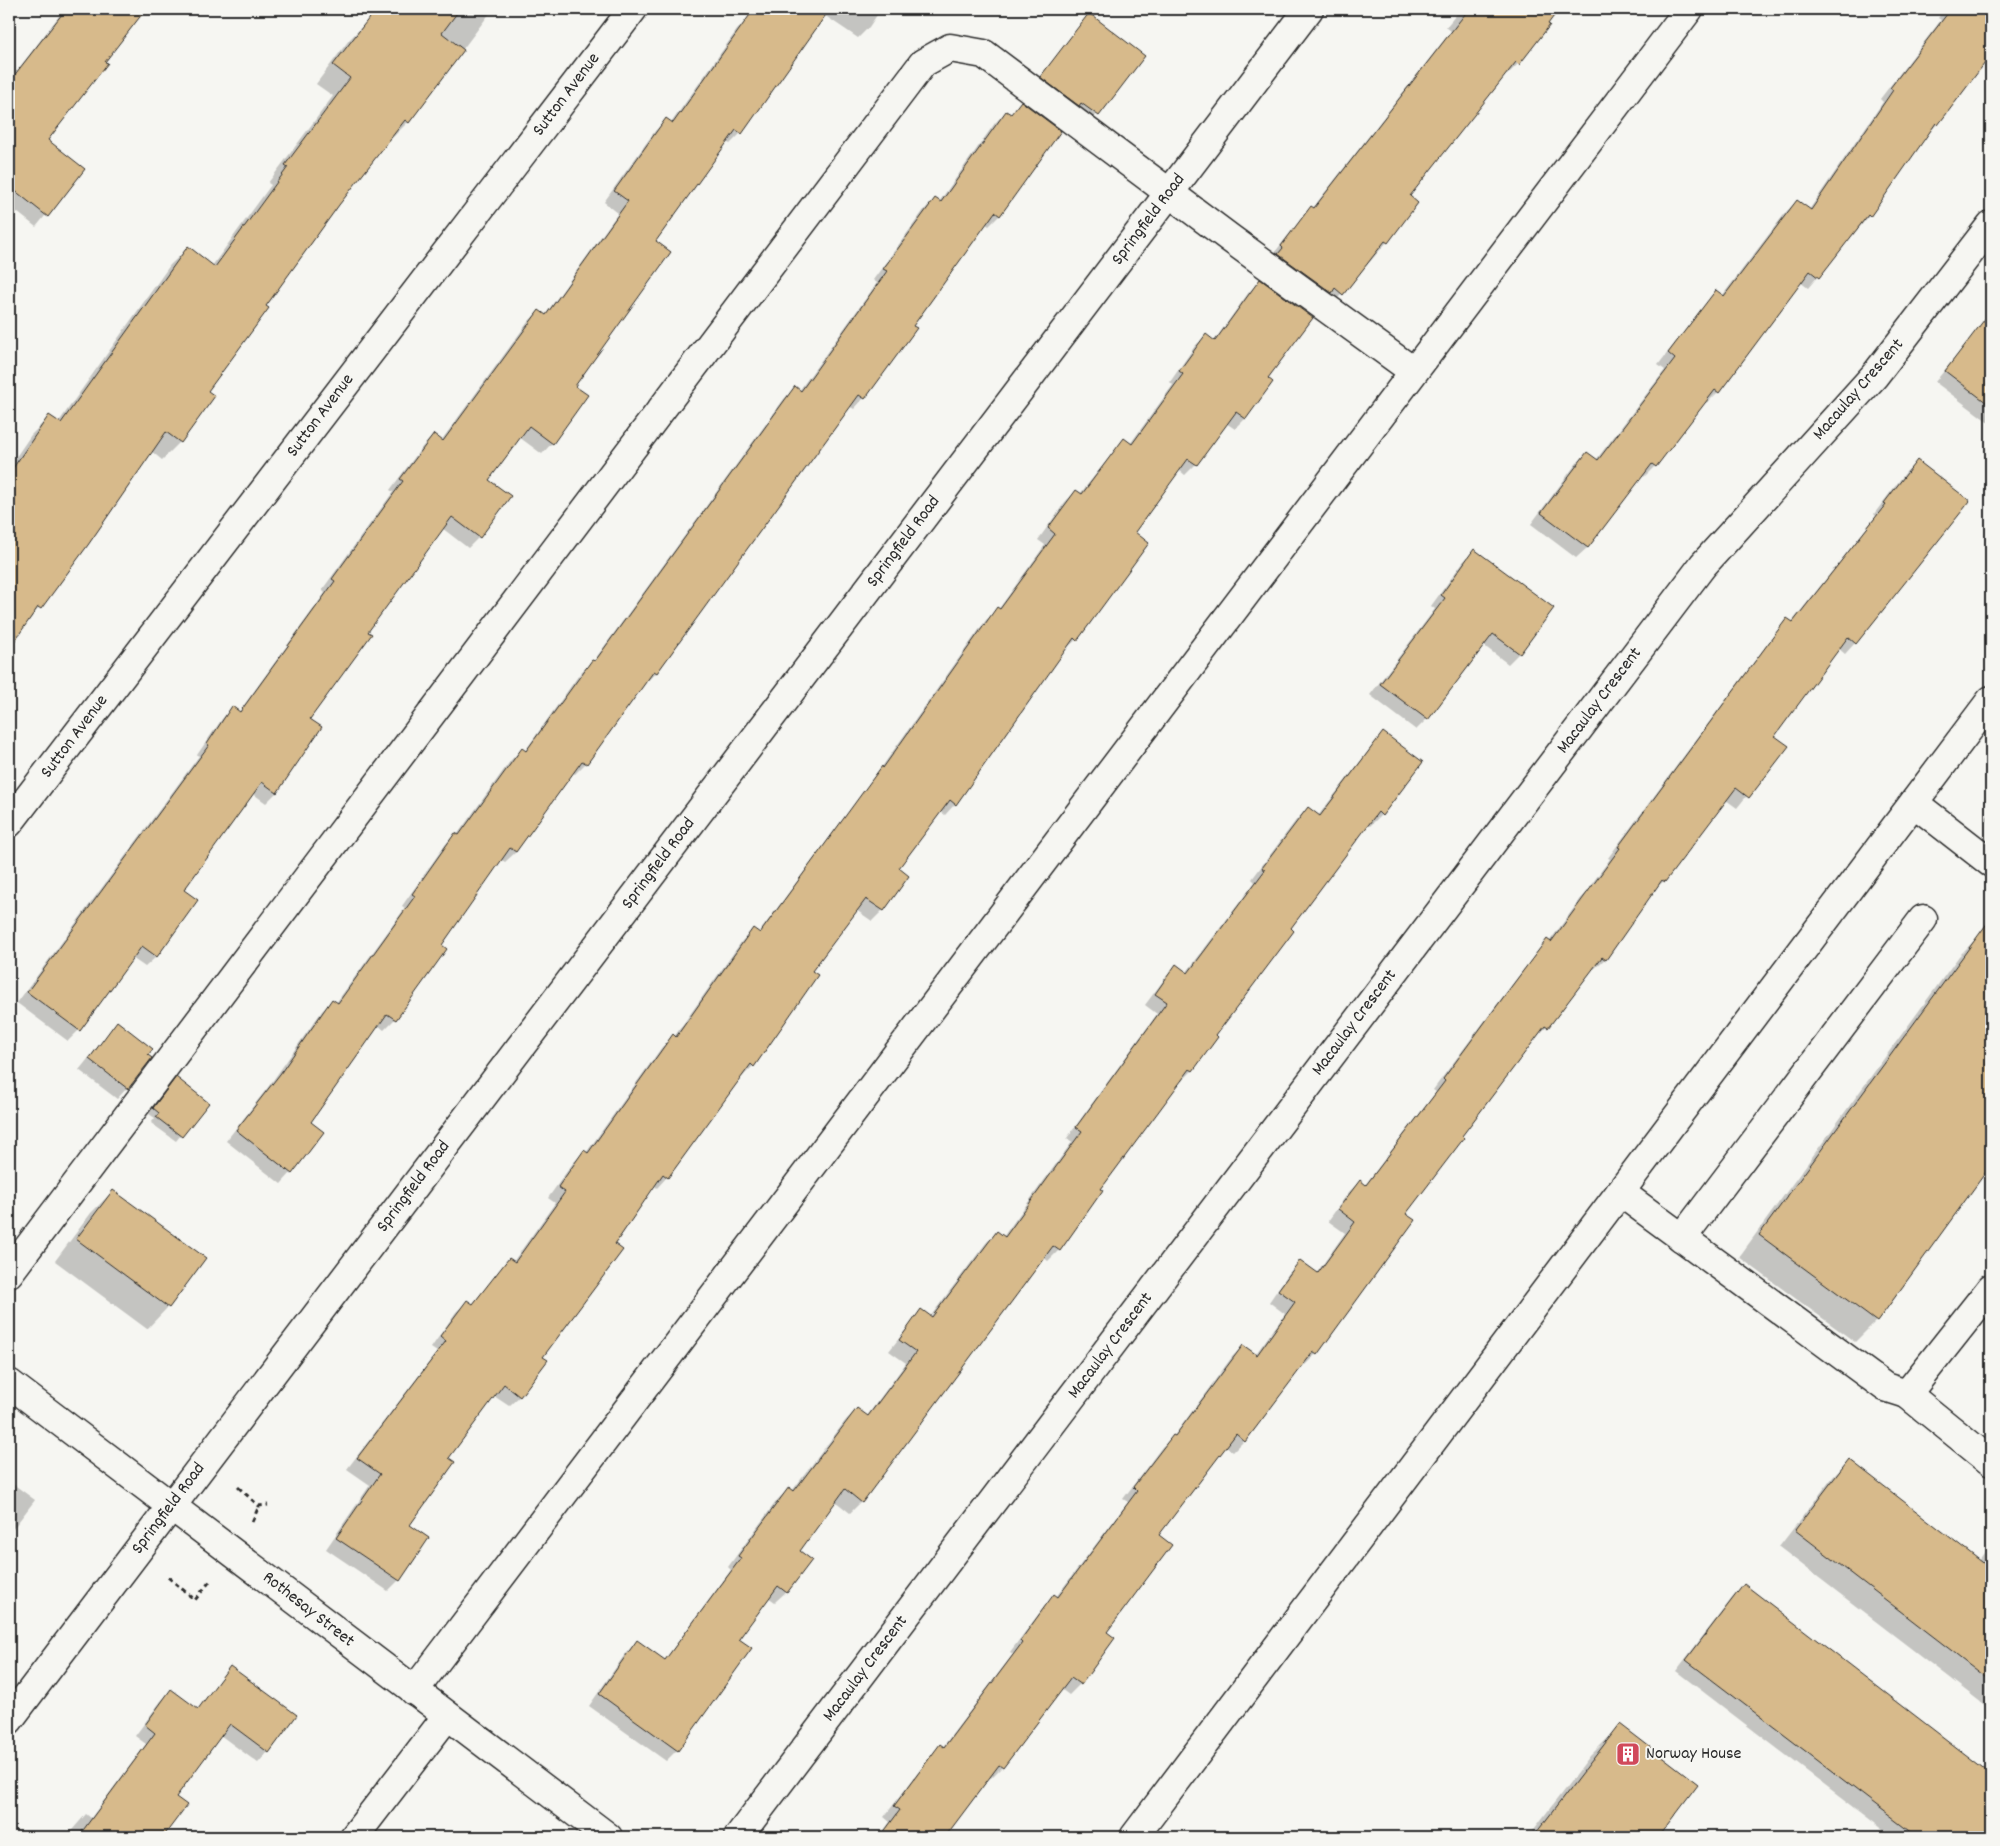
<svg xmlns="http://www.w3.org/2000/svg" width="2000" height="1846" font-family="Dekko,sans-serif">
<rect width="100%" height="100%" fill="#f6f6f2"/>
<filter id="ink" filterUnits="userSpaceOnUse"><feTurbulence type="fractalNoise" baseFrequency=".02" numOctaves="2"/><feDisplacementMap in="SourceGraphic" scale="10" xChannelSelector="R" yChannelSelector="G"/><feConvolveMatrix kernelMatrix="1 2 1 2 8 2 1 2 1" color-interpolation-filters="sRGB"/></filter>
<g filter="url(#ink)">
<g fill="#0003">
<path d="M 60,9 L 144,9 L 46,140 L 83,169 L 36,227 L 17,212 L 9,221 L 9,81 L 63,11 Z"/>
<path d="M 393,9 L 493,9 L 408,122 L 390,140 L 389,139 L 338,204 L 206,391 L 180,442 L 162,460 L 151,451 L 87,544 L 9,647 L 9,504 L 16,494 L 9,489 L 9,467 L 31,435 L 49,417 L 58,423 L 170,265 L 188,248 L 212,266 L 271,185 L 268,183 L 333,96 L 316,84 L 349,40 L 367,22 L 378,30 Z"/>
<path d="M 771,9 L 881,9 L 869,27 L 858,38 L 824,15 L 741,133 L 730,144 L 726,142 L 654,242 L 573,386 L 552,443 L 542,454 L 519,437 L 488,480 L 479,537 L 468,548 L 442,528 L 367,632 L 309,719 L 277,792 L 266,803 L 252,793 L 182,890 L 196,900 L 156,957 L 145,967 L 132,958 L 79,1030 L 68,1041 L 17,1003 L 199,756 L 197,755 L 222,719 L 232,708 L 239,712 L 325,593 L 322,590 L 393,492 L 390,490 L 423,446 L 434,435 L 441,441 L 528,322 L 539,311 L 545,315 L 618,213 L 604,202 L 655,131 L 666,120 L 671,123 L 737,30 L 748,19 L 759,27 Z"/>
<path d="M 1461,9 L 1559,9 L 1518,64 L 1507,75 L 1505,73 L 1408,197 L 1387,242 L 1332,305 L 1271,257 L 1301,219 L 1312,209 L 1451,31 L 1446,27 Z"/>
<path d="M 1944,9 L 1991,9 L 1991,52 L 1937,124 L 1927,135 L 1869,216 L 1808,288 L 1800,282 L 1718,392 L 1707,403 L 1705,401 L 1655,466 L 1644,477 L 1642,475 L 1587,548 L 1576,558 L 1531,524 L 1576,464 L 1587,453 L 1596,460 L 1665,370 L 1658,365 L 1706,303 L 1717,292 L 1722,296 L 1786,212 L 1797,201 L 1809,210 L 1883,102 L 1880,99 L 1941,20 L 1938,18 Z"/>
<path d="M 1090,15 L 1143,57 L 1087,126 L 1030,88 Z"/>
<path d="M 1021,103 L 1000,215 L 989,226 L 985,223 L 912,326 L 864,398 L 854,409 L 849,406 L 656,673 L 645,683 L 586,763 L 575,774 L 572,772 L 516,852 L 505,862 L 500,859 L 440,945 L 445,949 L 395,1019 L 384,1030 L 378,1025 L 309,1122 L 291,1173 L 281,1184 L 226,1141 L 269,1086 L 322,1011 L 333,1001 L 336,1003 L 405,908 L 402,906 L 445,845 L 455,834 L 457,835 L 511,760 L 522,749 L 525,751 L 581,672 L 593,662 L 784,399 L 795,388 L 799,391 L 877,283 L 873,280 L 924,210 L 935,199 L 939,202 L 995,123 L 1006,112 L 1010,115 Z"/>
<path d="M 1260,281 L 1266,379 L 1246,418 L 1235,429 L 1226,423 L 1196,464 L 1185,475 L 1179,470 L 1134,533 L 1076,640 L 1064,650 L 955,804 L 945,815 L 940,811 L 897,869 L 908,876 L 883,910 L 872,921 L 856,910 L 810,971 L 816,975 L 753,1066 L 742,1077 L 741,1076 L 667,1177 L 657,1188 L 654,1185 L 542,1357 L 520,1396 L 509,1406 L 494,1396 L 447,1458 L 408,1525 L 399,1580 L 388,1591 L 326,1549 L 370,1485 L 347,1469 L 437,1352 L 431,1348 L 456,1312 L 467,1302 L 472,1305 L 509,1259 L 513,1262 L 555,1203 L 548,1198 L 573,1163 L 584,1152 L 586,1153 L 662,1047 L 674,1037 L 742,941 L 753,930 L 758,934 L 879,771 L 986,620 L 998,610 L 1045,545 L 1038,540 L 1065,502 L 1076,491 L 1080,494 L 1124,439 L 1130,444 L 1173,385 L 1170,382 L 1195,346 L 1206,336 L 1214,341 L 1249,292 Z"/>
<path d="M 1988,317 L 1991,319 L 1991,424 L 1935,382 Z"/>
<path d="M 1917,461 L 1855,643 L 1845,654 L 1838,648 L 1773,736 L 1787,746 L 1737,808 L 1726,800 L 1664,881 L 1652,891 L 1605,959 L 1594,969 L 1592,968 L 1547,1027 L 1535,1037 L 1460,1136 L 1405,1214 L 1316,1354 L 1305,1365 L 1303,1363 L 1244,1441 L 1233,1452 L 1225,1446 L 1157,1535 L 1105,1633 L 1113,1639 L 1080,1684 L 1069,1695 L 1061,1689 L 1002,1767 L 991,1778 L 989,1776 L 943,1837 L 879,1837 L 890,1822 L 884,1817 L 930,1757 L 940,1746 L 942,1748 L 1013,1654 L 1010,1652 L 1044,1607 L 1055,1596 L 1056,1597 L 1128,1502 L 1123,1499 L 1162,1447 L 1174,1436 L 1232,1357 L 1243,1346 L 1255,1355 L 1285,1314 L 1269,1302 L 1289,1273 L 1300,1262 L 1316,1274 L 1345,1233 L 1328,1221 L 1349,1192 L 1360,1181 L 1365,1185 L 1436,1092 L 1433,1090 L 1495,1007 L 1537,952 L 1547,941 L 1549,942 L 1610,859 L 1608,858 L 1777,631 L 1787,620 L 1791,623 L 1876,516 L 1874,514 L 1906,472 Z"/>
<path d="M 1474,551 L 1519,653 L 1508,664 L 1483,645 L 1427,719 L 1416,730 L 1370,695 L 1435,609 L 1431,606 L 1463,562 Z"/>
<path d="M 1383,734 L 1381,815 L 1370,826 L 1368,824 L 1289,928 L 1214,1035 L 1216,1037 L 1192,1071 L 1182,1081 L 1180,1080 L 1100,1189 L 1059,1250 L 1048,1261 L 1043,1257 L 861,1502 L 850,1513 L 835,1501 L 798,1551 L 786,1592 L 775,1602 L 768,1597 L 738,1639 L 677,1750 L 666,1761 L 589,1706 L 626,1653 L 637,1642 L 664,1661 L 731,1570 L 728,1567 L 778,1499 L 789,1489 L 792,1491 L 846,1420 L 857,1409 L 867,1416 L 906,1363 L 889,1351 L 921,1311 L 930,1317 L 986,1243 L 997,1232 L 1003,1237 L 1072,1142 L 1067,1138 L 1157,1014 L 1145,1005 L 1166,977 L 1176,966 L 1186,973 L 1255,882 L 1252,879 L 1297,819 L 1308,808 L 1318,816 L 1373,745 Z"/>
<path d="M 1991,811 L 1991,824 L 1985,819 Z"/>
<path d="M 1980,935 L 1991,943 L 1991,1163 L 1876,1321 L 1855,1342 L 1739,1257 L 1959,956 Z"/>
<path d="M 117,1023 L 127,1088 L 117,1099 L 79,1070 Z"/>
<path d="M 171,1084 L 207,1103 L 176,1141 L 151,1123 L 155,1118 L 149,1114 Z"/>
<path d="M 113,1191 L 168,1307 L 147,1329 L 55,1261 L 91,1213 Z"/>
<path d="M 1849,1461 L 1979,1561 L 1991,1544 L 1991,1710 L 1779,1547 L 1833,1477 Z"/>
<path d="M 9,1481 L 35,1500 L 9,1534 Z"/>
<path d="M 1744,1586 L 1991,1775 L 1991,1837 L 1893,1837 L 1676,1671 L 1733,1597 Z"/>
<path d="M 230,1668 L 268,1752 L 258,1763 L 220,1735 L 174,1797 L 185,1805 L 161,1837 L 66,1837 L 86,1814 L 91,1818 L 146,1744 L 135,1736 L 161,1701 L 171,1691 L 197,1710 Z"/>
<path d="M 1620,1726 L 1697,1784 L 1656,1837 L 1528,1837 L 1590,1756 Z"/>
</g>
<g fill="#d7ba8b" stroke="#2b2b2b">
<path d="M 66,9 L 146,9 L 105,62 L 108,63 L 48,140 L 85,169 L 48,217 L 9,186 L 9,82 Z"/>
<path d="M 376,9 L 460,9 L 442,33 L 464,50 L 409,123 L 405,120 L 339,205 L 266,306 L 269,308 L 208,391 L 215,396 L 181,443 L 166,432 L 88,545 L 41,609 L 38,607 L 9,649 L 9,474 L 49,415 L 61,423 L 188,246 L 215,267 L 288,167 L 285,165 L 350,78 L 333,65 Z"/>
<path d="M 754,9 L 830,9 L 742,134 L 736,130 L 656,241 L 671,252 L 575,386 L 588,395 L 553,444 L 529,426 L 489,480 L 511,496 L 480,538 L 452,517 L 368,632 L 372,634 L 310,719 L 322,727 L 277,793 L 262,782 L 184,890 L 198,900 L 157,957 L 142,946 L 80,1031 L 27,992 L 209,745 L 207,744 L 232,706 L 240,712 L 335,581 L 332,579 L 403,481 L 400,479 L 434,434 L 443,441 L 539,310 L 546,315 L 628,201 L 614,191 L 666,118 L 673,123 Z"/>
<path d="M 1469,9 L 1559,9 L 1548,24 L 1550,25 L 1519,65 L 1516,62 L 1410,196 L 1418,203 L 1388,243 L 1385,241 L 1343,295 L 1335,288 L 1332,293 L 1278,254 L 1283,248 L 1281,246 L 1311,206 L 1314,208 Z"/>
<path d="M 1951,9 L 1991,9 L 1991,55 L 1938,125 L 1936,123 L 1870,217 L 1868,215 L 1819,278 L 1810,271 L 1719,393 L 1715,390 L 1656,467 L 1652,464 L 1588,548 L 1541,513 L 1587,452 L 1598,460 L 1675,359 L 1668,353 L 1716,290 L 1724,296 L 1797,200 L 1811,210 L 1893,90 L 1890,88 Z"/>
<path d="M 1089,13 L 1145,56 L 1099,116 L 1081,103 L 1079,106 L 1040,77 Z"/>
<path d="M 1021,101 L 1061,131 L 1000,216 L 995,212 L 913,326 L 917,328 L 865,399 L 859,395 L 657,673 L 654,671 L 587,764 L 582,761 L 516,852 L 510,848 L 442,945 L 447,949 L 396,1020 L 387,1014 L 311,1122 L 324,1132 L 292,1174 L 236,1130 L 280,1074 L 332,999 L 338,1003 L 415,896 L 412,894 L 455,833 L 459,835 L 522,748 L 526,751 L 592,660 L 595,661 L 795,386 L 801,391 L 887,271 L 883,269 L 935,198 L 941,202 L 1006,111 L 1011,114 Z"/>
<path d="M 1260,279 L 1313,318 L 1268,378 L 1273,382 L 1246,419 L 1236,412 L 1197,465 L 1188,459 L 1135,532 L 1149,543 L 1077,641 L 1074,638 L 956,805 L 950,800 L 899,868 L 909,876 L 884,911 L 866,899 L 812,971 L 818,975 L 754,1067 L 751,1064 L 668,1178 L 663,1174 L 615,1244 L 623,1250 L 543,1357 L 548,1360 L 520,1397 L 504,1384 L 449,1458 L 455,1462 L 410,1525 L 429,1538 L 400,1581 L 336,1538 L 380,1474 L 357,1458 L 446,1341 L 440,1336 L 467,1300 L 473,1304 L 509,1258 L 515,1262 L 565,1192 L 558,1187 L 584,1150 L 588,1153 L 673,1034 L 676,1037 L 753,928 L 760,933 L 882,766 L 883,768 L 997,607 L 1000,609 L 1055,534 L 1048,528 L 1076,490 L 1082,494 L 1124,438 L 1132,444 L 1183,374 L 1179,371 L 1206,334 L 1215,341 Z"/>
<path d="M 1991,311 L 1991,406 L 1945,371 Z"/>
<path d="M 1917,460 L 1970,501 L 1856,644 L 1848,637 L 1775,736 L 1789,746 L 1749,798 L 1736,788 L 1665,882 L 1662,880 L 1606,960 L 1602,957 L 1548,1028 L 1545,1026 L 1462,1136 L 1464,1138 L 1406,1214 L 1415,1220 L 1317,1355 L 1313,1352 L 1245,1442 L 1236,1434 L 1159,1535 L 1172,1545 L 1107,1632 L 1115,1638 L 1081,1685 L 1071,1678 L 1003,1768 L 999,1765 L 945,1837 L 880,1837 L 900,1810 L 894,1806 L 940,1744 L 944,1747 L 1022,1643 L 1020,1641 L 1054,1594 L 1058,1597 L 1137,1491 L 1133,1487 L 1173,1435 L 1175,1436 L 1243,1345 L 1257,1355 L 1295,1302 L 1278,1290 L 1300,1260 L 1318,1273 L 1355,1222 L 1338,1209 L 1360,1180 L 1366,1185 L 1445,1081 L 1443,1079 L 1505,995 L 1547,939 L 1551,942 L 1620,848 L 1618,847 L 1787,618 L 1793,622 L 1886,504 L 1884,503 Z"/>
<path d="M 1474,549 L 1554,608 L 1520,654 L 1493,634 L 1428,720 L 1380,684 L 1445,598 L 1441,595 Z"/>
<path d="M 1383,732 L 1423,762 L 1382,816 L 1378,812 L 1291,928 L 1294,931 L 1216,1035 L 1218,1037 L 1193,1071 L 1190,1069 L 1101,1189 L 1103,1190 L 1060,1251 L 1053,1246 L 862,1503 L 845,1489 L 800,1551 L 812,1560 L 787,1593 L 778,1586 L 739,1639 L 752,1648 L 678,1751 L 599,1694 L 637,1640 L 665,1660 L 741,1558 L 738,1556 L 789,1487 L 794,1491 L 857,1408 L 868,1416 L 916,1352 L 899,1340 L 921,1309 L 932,1317 L 997,1231 L 1005,1237 L 1082,1131 L 1076,1127 L 1167,1002 L 1155,994 L 1176,964 L 1188,973 L 1265,870 L 1262,868 L 1308,807 L 1320,816 Z"/>
<path d="M 1991,918 L 1991,1165 L 1877,1322 L 1759,1235 Z"/>
<path d="M 117,1021 L 153,1049 L 148,1055 L 152,1058 L 128,1089 L 89,1059 Z"/>
<path d="M 176,1077 L 209,1103 L 182,1137 L 156,1117 L 159,1113 L 153,1108 Z"/>
<path d="M 113,1190 L 206,1258 L 169,1308 L 76,1239 Z"/>
<path d="M 1849,1459 L 1991,1569 L 1991,1681 L 1795,1530 Z"/>
<path d="M 1744,1584 L 1991,1774 L 1991,1837 L 1918,1837 L 1686,1660 Z"/>
<path d="M 230,1666 L 297,1715 L 269,1753 L 230,1724 L 176,1797 L 187,1805 L 163,1837 L 78,1837 L 155,1733 L 145,1725 L 171,1689 L 198,1709 Z"/>
<path d="M 1620,1724 L 1698,1784 L 1658,1837 L 1533,1837 Z"/>
</g>
<g fill="none" stroke-linecap="round" stroke-linejoin="round">
<g stroke="#2b2b2b" stroke-width="31">
<g id="minor">
<path d="M 1914,803 L 1991,863"/>
<path d="M 9,823 L 633,9"/>
<path d="M 1620,1192 L 1885,1387 L 1907,1394 L 1991,1288"/>
<path d="M 1682,1238 L 1923,919"/>
<path d="M 9,1273 L 923,63 L 950,48 L 984,54 L 1231,239 L 1413,371"/>
<path d="M 9,1383 L 608,1837"/>
<path d="M 1907,1394 L 1991,1462"/>
<path d="M 414,1691 L 1689,9"/>
<path d="M 9,1720 L 1309,9"/>
<path d="M 354,1837 L 447,1716"/>
<path d="M 738,1837 L 1703,565 L 1875,375 L 1991,225"/>
<path d="M 1134,1837 L 1991,700"/>
</g>
</g>
<g stroke="#2b2b2b" stroke-width="3" stroke-dasharray="5 4" stroke-linecap="butt">
<path d="M 238,1487 L 259,1506 L 268,1505"/>
<path d="M 252,1522 L 259,1506"/>
<path d="M 168,1577 L 195,1600 L 211,1580"/>
</g>
<use href="#minor" stroke="#f6f6f2" stroke-width="28"/>
</g>
</g>
<defs>
<g id="building-square" transform="scale(1.25)"><rect x="-9" y="-9" width="18" height="18" rx="4" fill="#d1495b" stroke="#f6f6f2"/><path d="M-4-6H4V6H1V3H-1V6H-4ZM-2.5-4.3h1.7v1.8h-1.7ZM.8-4.3h1.7v1.8H.8ZM-2.5-1h1.7V.8h-1.7ZM.8-1h1.7V.8H.8Z" fill="#fff"/></g>
</defs>
<g fill-rule="evenodd">
<use href="#building-square" x="1628" y="1754"/>
</g>
<g text-anchor="middle" dominant-baseline="central" stroke-width="4" stroke-linejoin="round" paint-order="stroke">
<g font-size="18" fill="#2b2b2b" stroke="#f6f6f2">
<text transform="translate(567 95) rotate(-53)">Sutton Avenue</text>
<text transform="translate(1149 220) rotate(-53)">Springfield Road</text>
<text transform="translate(1859 390) rotate(-49)">Macaulay Crescent</text>
<text transform="translate(321 416) rotate(-53)">Sutton Avenue</text>
<text transform="translate(904 542) rotate(-53)">Springfield Road</text>
<text transform="translate(1600 701) rotate(-53)">Macaulay Crescent</text>
<text transform="translate(75 737) rotate(-53)">Sutton Avenue</text>
<text transform="translate(659 864) rotate(-53)">Springfield Road</text>
<text transform="translate(1355 1023) rotate(-53)">Macaulay Crescent</text>
<text transform="translate(414 1187) rotate(-53)">Springfield Road</text>
<text transform="translate(1111 1346) rotate(-53)">Macaulay Crescent</text>
<text transform="translate(169 1509) rotate(-53)">Springfield Road</text>
<text transform="translate(308 1610) rotate(38)">Rothesay Street</text>
<text transform="translate(866 1669) rotate(-53)">Macaulay Crescent</text>
</g>
<g font-size="18" fill="#2b2b2b" stroke="#f6f6f2" text-anchor="start">
<text x="1646" y="1754">Norway House</text>
</g>
</g>
<rect width="2000" height="1846" fill="none" stroke="#f6f6f2" stroke-width="30"/>
<rect x="15" y="15" width="1970" height="1816" fill="none" stroke="#2b2b2b" stroke-width="2" filter="url(#ink)"/>
</svg>
